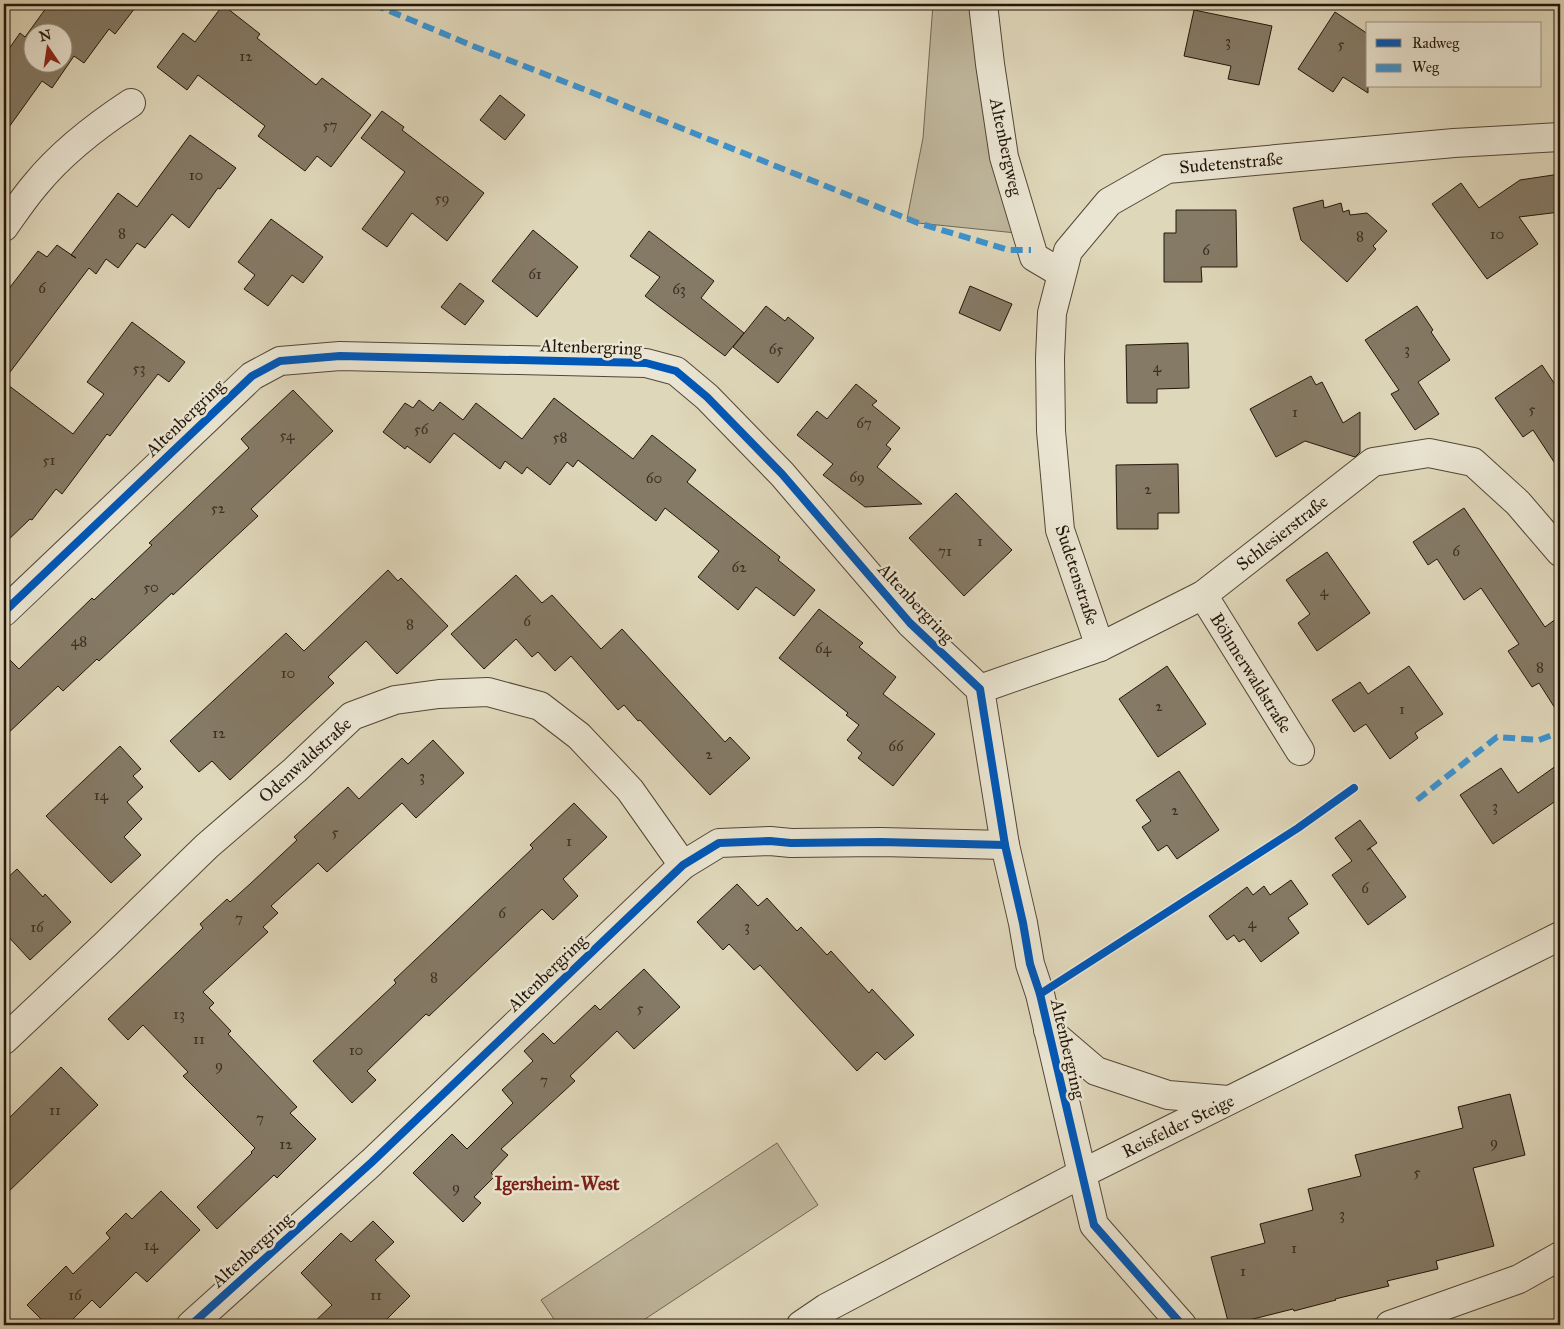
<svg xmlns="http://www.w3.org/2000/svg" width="1564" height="1329" font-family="'IM FELL Great Primer',serif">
<rect width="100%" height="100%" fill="#dfd7ba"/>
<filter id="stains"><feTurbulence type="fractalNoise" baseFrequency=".004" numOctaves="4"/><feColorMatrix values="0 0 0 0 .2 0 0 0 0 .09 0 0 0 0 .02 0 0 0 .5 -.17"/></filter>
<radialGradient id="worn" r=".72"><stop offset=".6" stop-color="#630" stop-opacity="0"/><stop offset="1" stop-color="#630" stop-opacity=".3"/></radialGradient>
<g fill="#bfb69c" stroke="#726653">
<path d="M 933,4 L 983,4 L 1026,234 L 918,223 L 907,219 L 923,138 Z"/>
<path d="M 777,1143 L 818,1205 L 636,1325 L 558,1325 L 541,1300 Z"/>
</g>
<g fill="#857a66" stroke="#24160a" fill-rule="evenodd">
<path d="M 49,4 L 138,4 L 115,34 L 109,29 L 84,63 L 74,56 L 52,88 L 42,81 L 4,134 L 4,56 L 20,33 L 25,37 ZM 32,32 L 62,32 L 62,62 L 32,62 Z"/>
<path d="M 223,5 L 260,34 L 257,38 L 316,85 L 322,78 L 371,115 L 331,167 L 317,156 L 305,171 L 258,136 L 265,126 L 198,75 L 187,90 L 157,67 L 183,33 L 195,42 Z"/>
<path d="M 1194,10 L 1272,26 L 1259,85 L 1228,79 L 1231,66 L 1184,56 Z"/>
<path d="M 1335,12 L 1368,34 L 1368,93 L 1343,77 L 1333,92 L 1298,69 Z"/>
<path d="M 500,95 L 525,115 L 505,140 L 480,120 Z"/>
<path d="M 382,111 L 404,127 L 402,130 L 484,193 L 447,241 L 412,213 L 387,247 L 362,229 L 405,172 L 361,138 Z"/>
<path d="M 190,135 L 236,168 L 220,189 L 218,188 L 189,228 L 172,214 L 145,248 L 137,243 L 118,268 L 106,259 L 96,274 L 89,268 L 4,380 L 4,295 L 38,251 L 47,257 L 57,245 L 76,258 L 71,255 L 118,193 L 137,207 Z"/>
<path d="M 1560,174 L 1560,212 L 1519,217 L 1538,244 L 1487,279 L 1432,204 L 1461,183 L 1479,208 L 1520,180 Z"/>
<path d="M 1323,200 L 1324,208 L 1341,203 L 1343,212 L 1349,210 L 1350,215 L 1367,213 L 1387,231 L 1373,246 L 1376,249 L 1347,282 L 1301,240 L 1293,208 Z"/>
<path d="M 1176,210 L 1236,210 L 1237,267 L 1201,267 L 1202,282 L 1164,282 L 1164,233 L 1176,233 Z"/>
<path d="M 271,219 L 323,257 L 303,283 L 292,275 L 268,306 L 244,289 L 255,275 L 238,262 Z"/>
<path d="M 533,230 L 578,267 L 537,317 L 492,281 Z"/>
<path d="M 649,231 L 714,281 L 701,298 L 744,333 L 725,356 L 645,296 L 660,277 L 630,256 Z"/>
<path d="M 460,283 L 484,301 L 465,325 L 441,307 Z"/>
<path d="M 970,286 L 1012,304 L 1000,331 L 959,313 Z"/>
<path d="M 766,306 L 785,321 L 788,317 L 814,338 L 778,383 L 733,347 Z"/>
<path d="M 1417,306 L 1433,330 L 1431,332 L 1450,360 L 1418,382 L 1439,414 L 1415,430 L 1391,394 L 1399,390 L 1365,340 Z"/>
<path d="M 132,322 L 185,362 L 169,382 L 158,374 L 110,436 L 107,434 L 62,494 L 56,489 L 32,520 L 30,519 L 4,544 L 4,382 L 73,434 L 104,394 L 87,382 Z"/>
<path d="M 1188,343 L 1189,388 L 1157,389 L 1157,403 L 1127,403 L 1126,345 Z"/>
<path d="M 1542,365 L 1560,392 L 1560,471 L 1533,430 L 1523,437 L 1495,398 Z"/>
<path d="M 1311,376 L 1316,385 L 1322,382 L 1343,423 L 1360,412 L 1360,452 L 1355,457 L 1305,441 L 1276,457 L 1250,409 Z"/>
<path d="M 856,384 L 877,401 L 872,405 L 900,428 L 886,445 L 891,449 L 877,467 L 922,504 L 865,507 L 823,475 L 833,464 L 797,435 L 817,411 L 827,419 Z"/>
<path d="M 293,390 L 333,431 L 251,509 L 258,516 L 173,595 L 172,593 L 99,661 L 97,659 L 63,691 L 58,686 L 4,737 L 4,654 L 19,669 L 92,598 L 94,600 L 152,545 L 149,543 L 249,448 L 241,439 Z"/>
<path d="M 554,398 L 633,459 L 652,435 L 696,470 L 687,482 L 780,557 L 778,560 L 815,590 L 794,616 L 756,587 L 738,610 L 698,577 L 719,551 L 665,508 L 656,521 L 578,460 L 573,467 L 567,462 L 550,485 L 527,467 L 522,474 L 505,461 L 500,469 L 454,433 L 430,463 L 407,446 L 405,449 L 383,432 L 405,403 L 413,408 L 419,400 L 433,411 L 440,402 L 463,420 L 476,403 L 522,439 Z"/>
<path d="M 1178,464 L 1179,513 L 1158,513 L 1158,529 L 1117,529 L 1116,465 Z"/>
<path d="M 956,493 L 1012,550 L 964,596 L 909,538 Z"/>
<path d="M 1464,508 L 1545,627 L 1560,616 L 1560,716 L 1539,683 L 1532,687 L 1508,651 L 1519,644 L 1481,588 L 1464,600 L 1437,559 L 1428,565 L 1413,542 Z"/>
<path d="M 1327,552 L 1370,613 L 1317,651 L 1298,623 L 1310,614 L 1286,580 Z"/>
<path d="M 388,570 L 398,581 L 401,578 L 448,626 L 397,674 L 366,641 L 328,677 L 334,683 L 230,780 L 212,761 L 199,772 L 170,741 L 286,633 L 304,651 Z"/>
<path d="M 516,575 L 542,603 L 552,595 L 601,649 L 622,629 L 725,742 L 730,737 L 750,758 L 710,795 L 640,720 L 638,721 L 624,705 L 618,710 L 571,656 L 555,671 L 538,652 L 532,657 L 516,639 L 484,669 L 451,634 Z"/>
<path d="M 819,609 L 863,643 L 859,647 L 896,677 L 883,694 L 935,734 L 893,786 L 858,758 L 862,753 L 847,740 L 859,725 L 846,715 L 848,713 L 779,658 Z"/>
<path d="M 1167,666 L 1206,724 L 1158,757 L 1119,699 Z"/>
<path d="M 1409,666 L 1443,714 L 1415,733 L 1418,738 L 1390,759 L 1366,724 L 1354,732 L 1332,700 L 1360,682 L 1368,694 Z"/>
<path d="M 433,740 L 464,773 L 416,818 L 402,803 L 327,872 L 318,863 L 271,906 L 278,913 L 263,927 L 268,932 L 203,992 L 214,1003 L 209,1008 L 231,1031 L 228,1034 L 297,1107 L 290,1113 L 316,1139 L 277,1178 L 274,1175 L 217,1229 L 197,1207 L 252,1153 L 251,1152 L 255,1148 L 183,1076 L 188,1072 L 143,1025 L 128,1040 L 108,1019 L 203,928 L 200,924 L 227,899 L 230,902 L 250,884 L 297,840 L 294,837 L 348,787 L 359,799 L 402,758 L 408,764 Z"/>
<path d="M 120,746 L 141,769 L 133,776 L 143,787 L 127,802 L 142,819 L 124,837 L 141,855 L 111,883 L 46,816 Z"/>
<path d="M 1560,763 L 1560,798 L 1493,844 L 1460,795 L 1501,768 L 1518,793 Z"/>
<path d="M 1179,771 L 1219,830 L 1177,859 L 1167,845 L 1158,851 L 1142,827 L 1151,821 L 1136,800 Z"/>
<path d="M 574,803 L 607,837 L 563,879 L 578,896 L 553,920 L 542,909 L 429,1016 L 426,1014 L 367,1071 L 376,1080 L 352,1103 L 313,1061 L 396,983 L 394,980 L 533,848 L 530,845 Z"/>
<path d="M 1360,820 L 1377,843 L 1367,850 L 1370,848 L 1406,897 L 1368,925 L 1332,875 L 1352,861 L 1335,838 Z"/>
<path d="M 17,869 L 43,897 L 45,894 L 71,922 L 30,960 L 4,932 L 4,881 Z"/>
<path d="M 1291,880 L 1308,904 L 1288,918 L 1299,933 L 1261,962 L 1244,939 L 1239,942 L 1234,935 L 1227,940 L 1209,916 L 1247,887 L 1253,895 L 1264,886 L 1270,895 Z"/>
<path d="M 737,884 L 758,906 L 767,898 L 797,931 L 801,927 L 827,955 L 831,951 L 869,993 L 872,989 L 914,1035 L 885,1060 L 877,1052 L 857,1071 L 760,965 L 754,970 L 729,944 L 723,950 L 697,922 Z"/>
<path d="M 644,969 L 680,1007 L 634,1049 L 617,1031 L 570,1076 L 575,1081 L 501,1149 L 508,1155 L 491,1173 L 495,1176 L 474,1197 L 481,1203 L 463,1222 L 413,1173 L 452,1134 L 467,1149 L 513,1103 L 502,1090 L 533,1061 L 524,1051 L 543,1033 L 554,1044 L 595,1005 L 600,1010 Z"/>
<path d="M 61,1067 L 98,1105 L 4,1196 L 4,1123 Z"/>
<path d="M 1510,1094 L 1525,1155 L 1473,1168 L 1494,1246 L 1436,1261 L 1438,1269 L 1387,1281 L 1389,1286 L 1335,1299 L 1336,1300 L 1294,1311 L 1293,1309 L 1229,1325 L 1211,1257 L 1265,1243 L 1260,1224 L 1313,1210 L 1308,1189 L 1361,1176 L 1355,1155 L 1463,1128 L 1458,1107 Z"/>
<path d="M 161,1191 L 200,1230 L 147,1282 L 136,1272 L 100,1308 L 92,1300 L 67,1325 L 47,1325 L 27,1305 L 66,1266 L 73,1274 L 110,1238 L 106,1233 L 126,1213 L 132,1219 Z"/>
<path d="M 373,1221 L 394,1242 L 375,1260 L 410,1296 L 381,1325 L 311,1325 L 332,1305 L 301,1273 L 341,1233 L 351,1242 Z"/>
</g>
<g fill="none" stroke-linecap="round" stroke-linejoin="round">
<g stroke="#534636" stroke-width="30">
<g id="minor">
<path d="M 983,4 L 990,64 L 1004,157 L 1034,257 L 1061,273"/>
<path d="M 4,227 C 14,213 24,198 36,184 C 63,151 96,126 131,103"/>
<path d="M 1203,595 L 1300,751"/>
<path d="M 4,612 L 252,376 L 280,361 L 340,356 L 646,363 L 676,371 L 707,397 L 782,474 L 910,623 L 980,689 L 1005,845 L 1023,923 L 1030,964 L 1040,994 L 1094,1225 L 1182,1325"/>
<path d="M 1100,647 L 1060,530 L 1051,431 L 1050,358 L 1052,313 L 1068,251 L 1109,202 L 1167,169 L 1454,143 L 1560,137"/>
<path d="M 980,689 L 1100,647 L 1203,595 L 1373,462 L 1429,453 L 1473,462 L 1518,503 L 1560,552"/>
<path d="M 1048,1030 L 1096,1071 L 1168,1095 L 1228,1100"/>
<path d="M 4,1040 L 105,945 L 207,846 L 295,770 L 352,716 L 395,700 L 439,694 L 488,692 L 540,706 L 579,736 L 630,790 L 683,865"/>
<path d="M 191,1325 L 372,1162 L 683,865 L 719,843 L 770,841 L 791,843 L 881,842 L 1005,845"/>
<path d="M 801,1325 L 826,1308 L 1083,1173 L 1560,936"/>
<path d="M 1390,1325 L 1519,1279 L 1560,1256"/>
</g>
</g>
<use href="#minor" stroke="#eae5d2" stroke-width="28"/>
<g stroke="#3b93d2" stroke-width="6" stroke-dasharray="12 6" stroke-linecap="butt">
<path d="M 373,4 L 473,46 L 606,98 L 918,223 L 1009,250 L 1031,250"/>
<path d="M 1417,800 L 1497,737 L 1539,740 L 1560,732"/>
</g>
<g stroke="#eae5d2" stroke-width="11">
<g id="cycleway">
<path d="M 4,612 L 252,376 L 280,361 L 340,356 L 646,363 L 676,371 L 707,397 L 782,474 L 910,623 L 980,689 L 1005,845 L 1023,923 L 1030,964 L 1040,994 L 1094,1225 L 1182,1325"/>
<path d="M 1040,994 L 1298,828 L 1354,788"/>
<path d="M 191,1325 L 372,1162 L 683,865 L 719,843 L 770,841 L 791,843 L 881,842 L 1005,845"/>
</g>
</g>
<use href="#cycleway" stroke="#0057b8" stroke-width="8"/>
</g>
<g text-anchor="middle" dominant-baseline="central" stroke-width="5" stroke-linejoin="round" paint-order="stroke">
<g font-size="15" fill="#3c2f21">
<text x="1228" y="41">3</text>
<text x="1341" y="44">5</text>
<text x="246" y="56">12</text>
<text x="330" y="125">57</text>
<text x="196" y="175">10</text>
<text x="442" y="198">59</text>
<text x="122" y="233">8</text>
<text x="1497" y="234">10</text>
<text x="1360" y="236">8</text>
<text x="1206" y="250">6</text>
<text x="535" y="274">61</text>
<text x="42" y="288">6</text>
<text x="679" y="289">63</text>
<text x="776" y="349">65</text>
<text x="1407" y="349">3</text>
<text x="1157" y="367">4</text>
<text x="139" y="368">53</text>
<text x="1532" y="409">5</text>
<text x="1295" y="412">1</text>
<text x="864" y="423">67</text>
<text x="421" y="429">56</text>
<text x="287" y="435">54</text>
<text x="560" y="437">58</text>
<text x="49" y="460">51</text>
<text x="857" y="477">69</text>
<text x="654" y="478">60</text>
<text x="1148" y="489">2</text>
<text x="218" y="508">52</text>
<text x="980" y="541">1</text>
<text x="945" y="551">71</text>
<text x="1456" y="551">6</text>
<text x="739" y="567">62</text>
<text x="151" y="587">50</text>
<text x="1324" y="591">4</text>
<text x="527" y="621">6</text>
<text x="410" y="624">8</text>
<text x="79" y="641">48</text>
<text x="823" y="648">64</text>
<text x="1540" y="667">8</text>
<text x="288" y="673">10</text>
<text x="1159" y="706">2</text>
<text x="1402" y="709">1</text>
<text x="219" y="733">12</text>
<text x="896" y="746">66</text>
<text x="709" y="754">2</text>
<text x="422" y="776">3</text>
<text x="101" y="795">14</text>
<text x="1495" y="806">3</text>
<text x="1175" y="810">2</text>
<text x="335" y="832">5</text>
<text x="569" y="841">1</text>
<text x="1365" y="888">6</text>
<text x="502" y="913">6</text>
<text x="239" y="918">7</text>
<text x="1252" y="923">4</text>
<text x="747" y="926">3</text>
<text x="37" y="927">16</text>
<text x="434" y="977">8</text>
<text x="640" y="1008">5</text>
<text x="179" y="1014">13</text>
<text x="199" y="1039">11</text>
<text x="356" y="1050">10</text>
<text x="219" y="1065">9</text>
<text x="544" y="1080">7</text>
<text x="55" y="1110">11</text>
<text x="260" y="1118">7</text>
<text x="1494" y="1142">9</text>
<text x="286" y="1144">12</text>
<text x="1417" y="1172">5</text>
<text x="456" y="1187">9</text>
<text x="1342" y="1214">3</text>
<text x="151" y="1245">14</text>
<text x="1294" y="1248">1</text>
<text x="1243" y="1271">1</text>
<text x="75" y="1295">16</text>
<text x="376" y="1295">11</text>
</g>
<g font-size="18" fill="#24160a" stroke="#eae5d2">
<text transform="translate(1006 147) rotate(78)">Altenbergweg</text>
<text transform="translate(1231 163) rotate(-5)">Sudetenstraße</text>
<text transform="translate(591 347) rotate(2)">Altenbergring</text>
<text transform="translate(185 418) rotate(-44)">Altenbergring</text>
<text transform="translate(1282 533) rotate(-38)">Schlesierstraße</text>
<text transform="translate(1077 575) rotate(72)">Sudetenstraße</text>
<text transform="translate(916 603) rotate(47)">Altenbergring</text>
<text transform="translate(1251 673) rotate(58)">Böhmerwaldstraße</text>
<text transform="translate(305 760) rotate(-42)">Odenwaldstraße</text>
<text transform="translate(547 973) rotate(-44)">Altenbergring</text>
<text transform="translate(1068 1049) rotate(77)">Altenbergring</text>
<text transform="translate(1178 1126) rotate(-26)">Reisfelder Steige</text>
<text transform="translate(252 1250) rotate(-42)">Altenbergring</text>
</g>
<g font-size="19" font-weight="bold" fill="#7a1f14" stroke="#eae5d2">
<text x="557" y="1183">Igersheim-West</text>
</g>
</g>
<rect width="1564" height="1329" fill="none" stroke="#dfd7ba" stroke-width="20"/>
<rect x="5" y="5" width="1554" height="1319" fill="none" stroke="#24160a" stroke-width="2.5"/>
<rect x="10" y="10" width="1544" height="1309" fill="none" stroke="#24160a"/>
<rect x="1366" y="22" width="175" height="65" fill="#eae5d2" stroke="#9b9282"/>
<rect x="1376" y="39" width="25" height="8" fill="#0057b8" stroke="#9b9282"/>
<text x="1412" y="48" font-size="15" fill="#24160a">Radweg</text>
<rect x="1376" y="64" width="25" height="8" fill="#3b93d2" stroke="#9b9282"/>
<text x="1412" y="72" font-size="15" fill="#24160a">Weg</text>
<g transform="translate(48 48) rotate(347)"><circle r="24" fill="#eae5d2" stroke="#9b9282"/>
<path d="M0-4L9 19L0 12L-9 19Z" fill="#8f2418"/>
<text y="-8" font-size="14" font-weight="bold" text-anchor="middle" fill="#24160a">N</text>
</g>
<rect width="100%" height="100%" filter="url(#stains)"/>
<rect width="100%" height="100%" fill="url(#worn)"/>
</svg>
